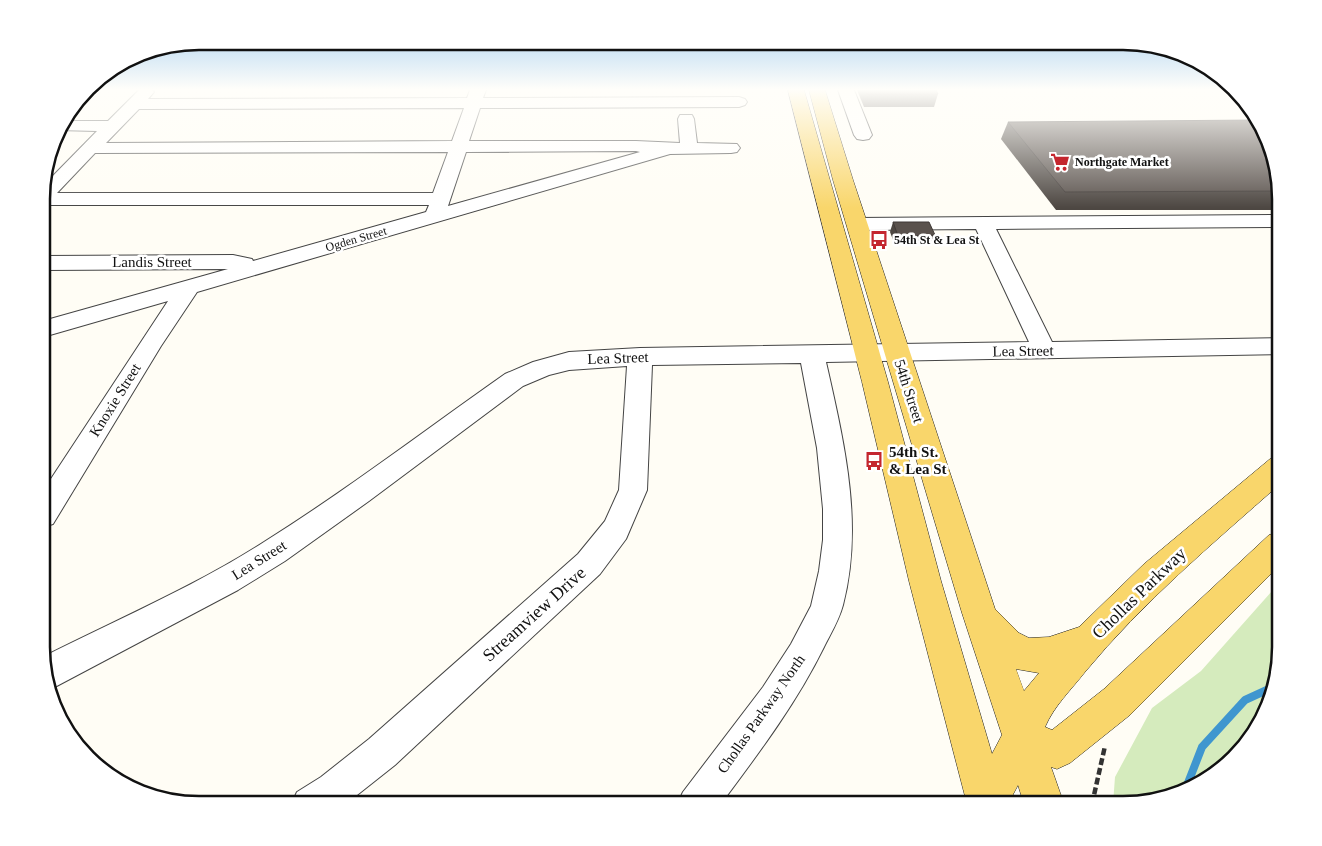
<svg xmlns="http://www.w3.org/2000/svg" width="1322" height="846" font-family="'Times New Roman',serif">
<rect width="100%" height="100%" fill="#fffdf5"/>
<path fill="#d5ebbd" d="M 1280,582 L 1280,657 L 1254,734 L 1202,783 L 1133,804 L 1113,804 L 1115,777 L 1152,708 L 1201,671 Z"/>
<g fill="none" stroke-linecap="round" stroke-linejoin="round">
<path stroke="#3f96cf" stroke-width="8" d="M 1186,788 L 1202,747 L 1245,700 L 1269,689"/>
<g stroke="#444" stroke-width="2">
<g id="minor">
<path d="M 139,90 L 152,90 L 154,92 L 148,99 L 467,98 L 470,90 L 486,90 L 483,98 L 739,97 L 745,99 L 747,102 L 745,105 L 739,107 L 480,108 L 469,141 L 636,141 L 680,143 L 678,119 L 680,115 L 692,115 L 694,119 L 697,143 L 737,144 L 740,148 L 737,152 L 731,153 L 670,154 L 197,292 L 161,346 L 53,524 L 43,527 L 43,491 L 168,301 L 43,337 L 43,321 L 228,269 L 43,270 L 43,256 L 233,255 L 252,259 L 253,261 L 426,212 L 429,205 L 43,205 L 43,186 L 97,131 L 57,130 L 64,121 L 108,121 ZM 464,108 L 452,141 L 106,143 L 139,109 ZM 448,152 L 433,193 L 57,193 L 95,153 ZM 466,152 L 636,151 L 640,152 L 448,206 Z"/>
<path d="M 838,90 L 854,90 L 872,135 L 869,139 L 863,140 L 857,139 L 854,135 Z"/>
<path d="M 1280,215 L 1280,227 L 996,229 L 1052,342 L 1280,338 L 1280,354 L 826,362 C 844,442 864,524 843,605 C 839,620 831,633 824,647 C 796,704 758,754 720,805 L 677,805 L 683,792 L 763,687 L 791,644 L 811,606 L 819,571 L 823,540 L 823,509 L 817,448 L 801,363 L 652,365 L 647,490 L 626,539 L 600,574 L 395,765 L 347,803 L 291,805 L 297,792 L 321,777 L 369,739 L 578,554 L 605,521 L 619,490 L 627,366 L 569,370 L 549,375 L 523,386 L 369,501 L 285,561 L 238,590 L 51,689 L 43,667 L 43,657 C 116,620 194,587 264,542 C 347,490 425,430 505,374 L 533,362 L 569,352 L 640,348 L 1029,342 L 976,229 L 857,230 L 850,228 L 847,224 L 850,220 L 857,218 Z"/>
</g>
</g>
<g stroke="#222" stroke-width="1">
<path id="major" d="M 788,90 L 804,90 L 888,382 L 941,581 L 992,754 L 1002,735 L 962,613 L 833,180 L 809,90 L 825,90 L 853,180 L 995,609 L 1019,633 L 1029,638 L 1049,637 L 1079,627 L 1144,564 L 1270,459 L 1280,455 L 1280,484 C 1212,544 1143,602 1085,672 C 1071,690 1054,706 1045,727 L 1052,730 L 1104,689 L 1269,535 L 1280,531 L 1280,565 L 1130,715 L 1070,763 L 1057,769 L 1051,767 L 1064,804 L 1024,804 L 1018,785 L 1008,804 L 967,804 L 909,581 L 862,382 ZM 1016,669 L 1039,673 L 1024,691 Z"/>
</g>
<path stroke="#333" stroke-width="4.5" stroke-dasharray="7 3" stroke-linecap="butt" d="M 1092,804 L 1105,746"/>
<use href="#minor" fill="#fff" fill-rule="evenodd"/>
<use href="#major" fill="#f9d66b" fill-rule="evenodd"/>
</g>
<g fill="#4d4742">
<path d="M 857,90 L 936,90 L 938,94 L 934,107 L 864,107 Z"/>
<path d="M 1008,122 L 1280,189 L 1280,210 L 1056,210 L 1001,139 Z"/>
<path d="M 893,222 L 935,235 L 932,245 L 895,245 L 890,232 Z"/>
</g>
<g fill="#5a524d" stroke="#3f3936">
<path d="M 865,90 L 936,90 L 938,94 L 867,94 Z"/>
<path d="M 1259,120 L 1280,189 L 1280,191 L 1065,192 L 1008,122 Z"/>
<path d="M 893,222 L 929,222 L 935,235 L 898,236 Z"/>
</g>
<linearGradient id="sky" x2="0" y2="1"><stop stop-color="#95c6ee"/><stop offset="0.43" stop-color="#fffefa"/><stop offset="1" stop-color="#fffefa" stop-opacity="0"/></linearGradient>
<rect width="1322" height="208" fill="url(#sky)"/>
<defs>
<g id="supermarket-bare" transform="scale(1.5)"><path d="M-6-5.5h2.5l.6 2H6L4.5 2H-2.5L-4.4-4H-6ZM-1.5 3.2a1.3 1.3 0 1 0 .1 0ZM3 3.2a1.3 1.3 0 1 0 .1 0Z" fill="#c4262e" stroke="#fff" stroke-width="2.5" paint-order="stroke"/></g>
<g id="bus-bare" transform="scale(1.5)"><path d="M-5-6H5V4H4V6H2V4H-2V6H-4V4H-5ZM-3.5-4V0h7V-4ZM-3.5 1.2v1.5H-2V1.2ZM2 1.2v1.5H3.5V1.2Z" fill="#c4262e" stroke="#fff" stroke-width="2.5" paint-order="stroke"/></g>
</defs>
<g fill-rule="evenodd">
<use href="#supermarket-bare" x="1060" y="162"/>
<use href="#bus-bare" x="879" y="240"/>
<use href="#bus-bare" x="874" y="461"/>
</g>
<g text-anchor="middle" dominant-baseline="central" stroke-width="5" stroke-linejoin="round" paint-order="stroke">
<g font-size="12" font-weight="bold" fill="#111" stroke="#fff" text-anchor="start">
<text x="1075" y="162">Northgate Market</text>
<text x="894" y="240">54th St &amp; Lea St</text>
</g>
<g font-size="12" fill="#111" stroke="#fff">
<text transform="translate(356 239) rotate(-16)">Ogden Street</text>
</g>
<g font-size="15" fill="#111" stroke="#fff">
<text x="152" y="262">Landis Street</text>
<text transform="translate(1023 351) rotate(-1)">Lea Street</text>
<text transform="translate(618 358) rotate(-2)">Lea Street</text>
<text transform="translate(909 391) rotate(72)">54th Street</text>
<text transform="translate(115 400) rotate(-58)">Knoxie Street</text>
<text transform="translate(259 560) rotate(-32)">Lea Street</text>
<text transform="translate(761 714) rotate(-55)">Chollas Parkway North</text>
</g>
<g font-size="15" font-weight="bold" fill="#111" stroke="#fff" text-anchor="start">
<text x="889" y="452">54th St.<tspan x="889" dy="17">&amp; Lea St</tspan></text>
</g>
<g font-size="18" fill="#111" stroke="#fff">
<text transform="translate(1139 593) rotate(-44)">Chollas Parkway</text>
<text transform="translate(534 614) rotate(-42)">Streamview Drive</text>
</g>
</g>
<path d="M0 0H1322V846H0ZM199 50H1123A149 149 0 0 1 1272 199V647A149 149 0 0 1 1123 796H199A149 149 0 0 1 50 647V199A149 149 0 0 1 199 50Z" fill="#fff" fill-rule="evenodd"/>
<path fill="none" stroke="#111" stroke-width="2.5" d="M199 50H1123A149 149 0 0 1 1272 199V647A149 149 0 0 1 1123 796H199A149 149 0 0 1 50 647V199A149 149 0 0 1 199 50Z"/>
</svg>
